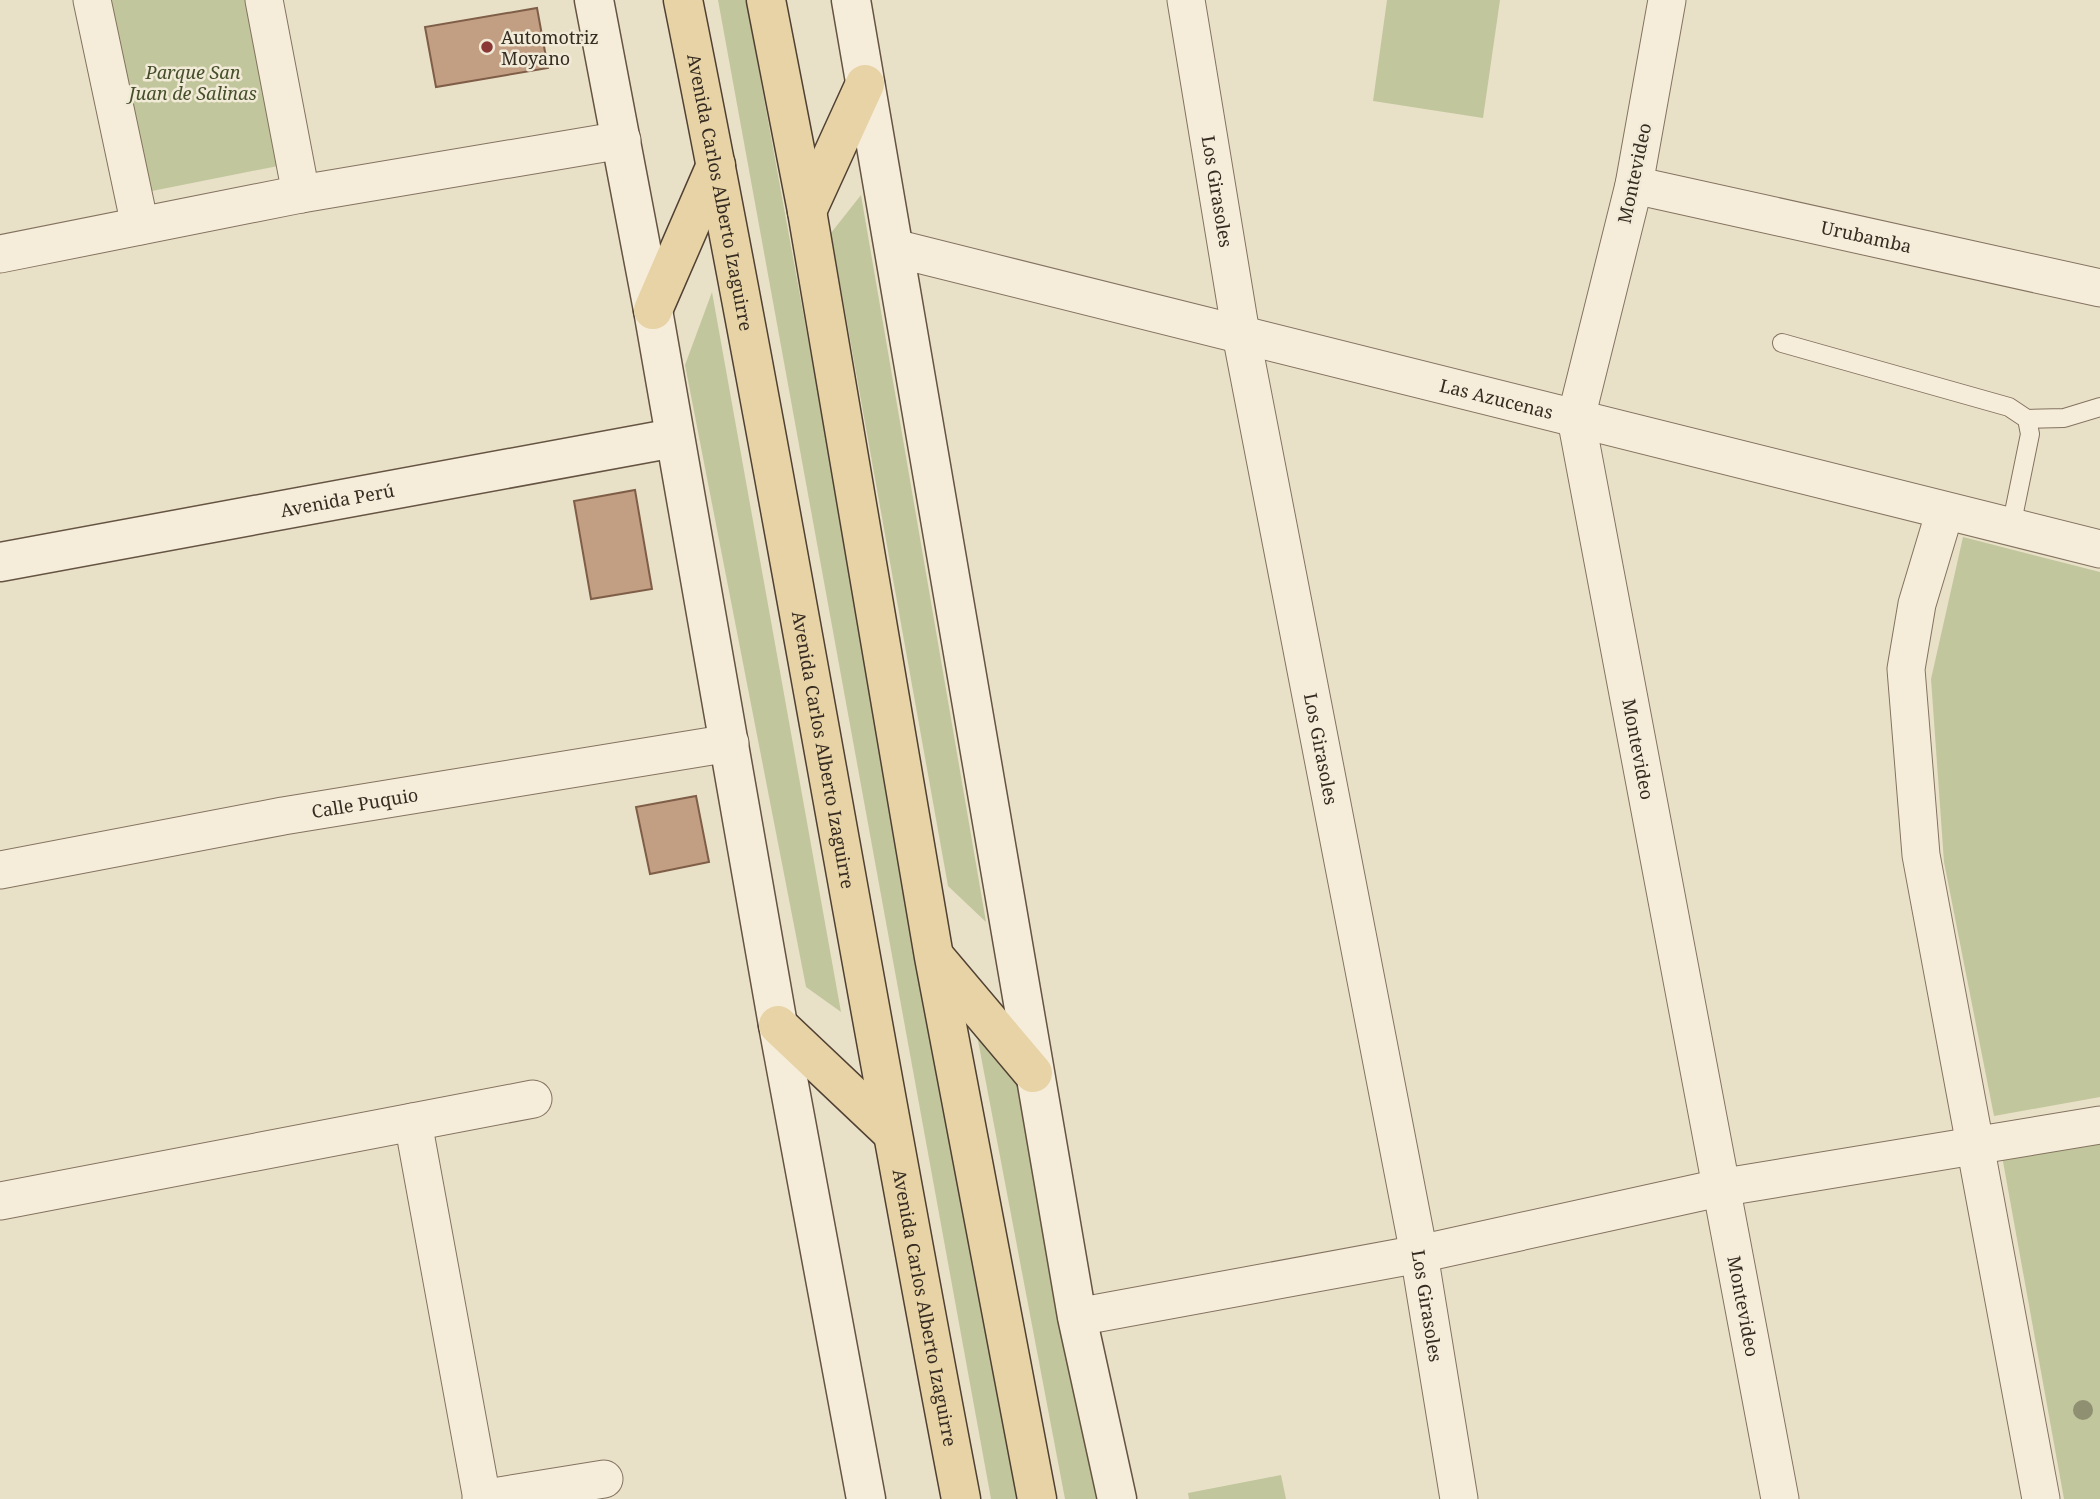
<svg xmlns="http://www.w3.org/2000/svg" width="2100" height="1499" font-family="'Noto Serif',serif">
<rect width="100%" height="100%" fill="#e9e0c8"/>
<g fill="#c1c69d">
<path d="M 108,0 L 245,0 L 278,166 L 147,192 Z"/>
<path d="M 718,0 L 746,0 L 1020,1499 L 991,1499 Z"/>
<path d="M 1387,0 L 1500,0 L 1483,118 L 1373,101 Z"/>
<path d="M 861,195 L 986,922 L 948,886 L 831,233 Z"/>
<path d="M 712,292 L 841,1012 L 806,987 L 685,365 Z"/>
<path d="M 1963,537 L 2100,572 L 2100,1097 L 1994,1116 L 1944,862 L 1931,679 Z"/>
<path d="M 972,1009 L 1014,1043 L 1101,1499 L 1065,1499 Z"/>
<path d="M 2100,1137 L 2100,1499 L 2064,1499 L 2002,1156 Z"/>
<path d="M 1281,1475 L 1286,1499 L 1189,1499 L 1188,1493 Z"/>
</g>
<g fill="#c29e82" stroke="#7f5e48" stroke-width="2">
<path d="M 537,8 L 548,68 L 436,87 L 425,27 Z"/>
<path d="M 635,490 L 652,589 L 591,599 L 574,501 Z"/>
<path d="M 696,796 L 709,862 L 650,874 L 636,807 Z"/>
</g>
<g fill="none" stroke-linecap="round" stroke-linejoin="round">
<g stroke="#83735f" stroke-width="20">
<g id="lane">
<path d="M 1782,343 L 2009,407 L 2027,419 L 2030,434 L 2011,527"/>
<path d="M 2027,419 L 2064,418 L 2100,407"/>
</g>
</g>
<g stroke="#83735f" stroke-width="39">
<g id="street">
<path d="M 92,0 L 140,226"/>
<path d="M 264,0 L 301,194"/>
<path id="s1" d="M 1186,0 L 1241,334 L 1419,1254 L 1459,1499"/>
<path id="s2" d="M 1667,0 L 1634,185 L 1576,418 L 1780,1499"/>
<path id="s3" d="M 1634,185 L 2100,288"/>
<path id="s4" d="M 894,248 L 2100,549"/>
<path d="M 0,254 L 301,194 L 622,140"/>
<path d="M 1945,511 L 1917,604 L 1906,669 L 1921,855 L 2041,1499"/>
<path id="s5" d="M 0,870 L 283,816 L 730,743"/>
<path d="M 413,1122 L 482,1499"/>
<path d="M 0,1201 L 533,1099"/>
<path d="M 1077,1317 L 1419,1254 L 1719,1188 L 2100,1125"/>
<path d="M 481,1499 L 604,1479"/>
</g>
</g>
<g stroke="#655442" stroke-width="41">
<g id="secondary">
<path d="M 594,0 L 653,310 L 778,1025 L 866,1499"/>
<path d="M 851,0 L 1077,1317 L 1117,1499"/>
<path id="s6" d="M 0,562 L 674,438"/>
</g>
</g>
<g stroke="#514133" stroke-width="41">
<g id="primary">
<path id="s7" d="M 683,0 C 783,498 865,1000 961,1499"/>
<path d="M 766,0 L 807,211 L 934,957 L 1037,1499"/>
<path d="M 807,211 L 865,84"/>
<path d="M 653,310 L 716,165"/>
<path d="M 935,957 L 1033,1073"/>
<path d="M 778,1025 L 890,1131"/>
</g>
</g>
<use href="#lane" stroke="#f5edda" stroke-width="18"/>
<use href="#street" stroke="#f5edda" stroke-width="37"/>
<use href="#secondary" stroke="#f5edda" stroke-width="38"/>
<use href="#primary" stroke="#e7d3a5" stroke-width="38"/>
</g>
<circle fill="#8f9071" cx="2083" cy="1410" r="10"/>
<circle fill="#8a3736" stroke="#f1ead7" stroke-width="2.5" cx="487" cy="47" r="7"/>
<g text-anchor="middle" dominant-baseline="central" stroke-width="5" stroke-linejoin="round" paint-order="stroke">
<g font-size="18" fill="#352b21" stroke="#f1ead7" text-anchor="start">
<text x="501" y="37">Automotriz<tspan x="501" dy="21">Moyano</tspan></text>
</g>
<g font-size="18" font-style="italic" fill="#454f2a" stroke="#f1ead7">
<text x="193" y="72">Parque San<tspan x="193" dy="21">Juan de Salinas</tspan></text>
</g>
<g font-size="18" fill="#352b21" stroke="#f1ead7">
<text transform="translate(1634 173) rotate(-78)">Montevideo</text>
<text stroke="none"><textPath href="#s7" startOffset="196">Avenida Carlos Alberto Izaguirre</textPath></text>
<text stroke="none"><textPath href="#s1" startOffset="194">Los Girasoles</textPath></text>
<text stroke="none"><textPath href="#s3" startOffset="238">Urubamba</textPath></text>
<text stroke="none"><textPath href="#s4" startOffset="621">Las Azucenas</textPath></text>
<text stroke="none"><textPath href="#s6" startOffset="343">Avenida Perú</textPath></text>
<text stroke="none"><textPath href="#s2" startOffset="765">Montevideo</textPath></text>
<text stroke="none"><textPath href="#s7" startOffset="763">Avenida Carlos Alberto Izaguirre</textPath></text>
<text stroke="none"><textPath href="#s1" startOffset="761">Los Girasoles</textPath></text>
<text stroke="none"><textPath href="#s5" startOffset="371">Calle Puquio</textPath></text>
<text stroke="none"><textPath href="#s2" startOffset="1332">Montevideo</textPath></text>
<text stroke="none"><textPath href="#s7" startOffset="1330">Avenida Carlos Alberto Izaguirre</textPath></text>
<text stroke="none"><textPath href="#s1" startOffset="1328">Los Girasoles</textPath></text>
</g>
</g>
</svg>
